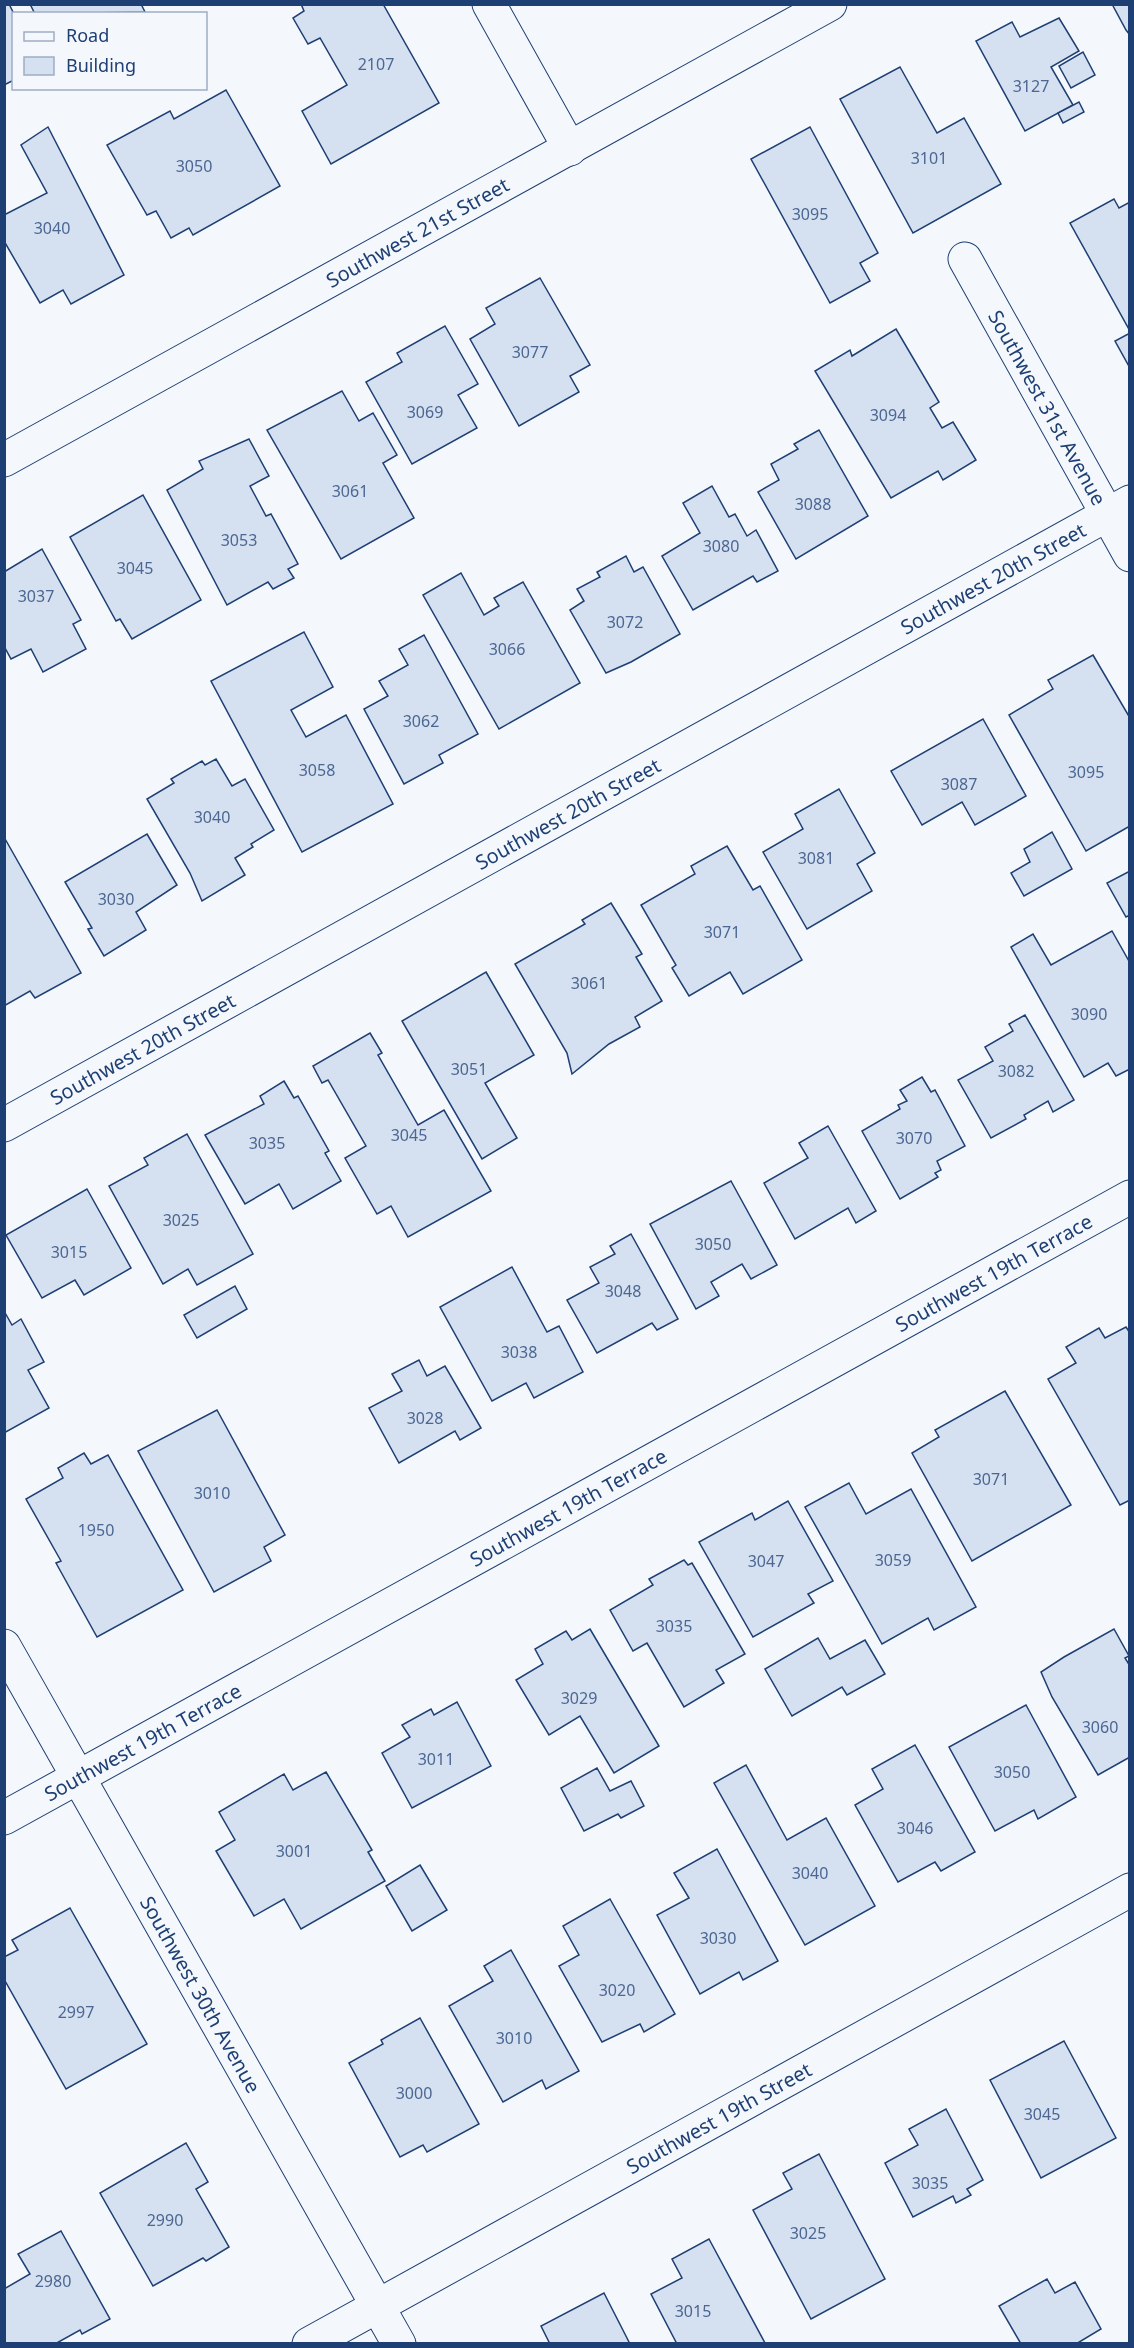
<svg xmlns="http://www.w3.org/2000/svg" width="1134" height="2348" font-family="'Noto Sans',sans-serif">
<rect width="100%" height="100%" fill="#f4f7fb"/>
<g fill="#d5e0f0" stroke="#1d3f73" stroke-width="1.5">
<path d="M 4,4 L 9,4 L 14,14 L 14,80 L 4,85 Z"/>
<path d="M 30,4 L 141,4 L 145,12 L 35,14 Z"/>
<path d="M 301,4 L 383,4 L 439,103 L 331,164 L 302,111 L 347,85 L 320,38 L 308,44 L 293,18 L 304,11 Z"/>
<path d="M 1112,4 L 1130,4 L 1130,35 L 1126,30 Z"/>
<path d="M 1059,18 L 1079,51 L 1051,67 L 1073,105 L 1025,131 L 976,41 L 1012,22 L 1020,37 Z"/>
<path d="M 1083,52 L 1095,75 L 1071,88 L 1059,66 Z"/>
<path d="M 900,67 L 937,133 L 964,118 L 1001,184 L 913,233 L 840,99 Z"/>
<path d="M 226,90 L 280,186 L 193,235 L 189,228 L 171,238 L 156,211 L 147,215 L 107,145 L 170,111 L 174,119 Z"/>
<path d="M 1079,102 L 1084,112 L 1063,123 L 1058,113 Z"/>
<path d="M 48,127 L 124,275 L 71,304 L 63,290 L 40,303 L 4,241 L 4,215 L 47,193 L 21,145 Z"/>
<path d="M 810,127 L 878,253 L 860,263 L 870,281 L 830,303 L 751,159 Z"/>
<path d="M 1114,199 L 1119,208 L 1130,202 L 1130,331 L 1070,223 Z"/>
<path d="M 540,278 L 590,365 L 570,376 L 579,392 L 519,426 L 470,339 L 495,324 L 486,308 Z"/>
<path d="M 445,326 L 478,384 L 458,395 L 477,428 L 412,464 L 366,382 L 402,362 L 397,353 Z"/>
<path d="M 896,329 L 939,402 L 930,408 L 942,428 L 953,422 L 976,460 L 943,480 L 938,471 L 891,498 L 815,371 L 850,350 L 852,356 Z"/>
<path d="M 1130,333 L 1130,368 L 1115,341 Z"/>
<path d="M 342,391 L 359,421 L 373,413 L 397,455 L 383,463 L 414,518 L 341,559 L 267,430 Z"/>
<path d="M 819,430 L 868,516 L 796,559 L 758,492 L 779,480 L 771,464 L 798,449 L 794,444 Z"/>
<path d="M 249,439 L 269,476 L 250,486 L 266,516 L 271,514 L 298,564 L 288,569 L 294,578 L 273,589 L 268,582 L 227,605 L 167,490 L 203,469 L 199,461 Z"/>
<path d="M 712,486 L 729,517 L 735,514 L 747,536 L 756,530 L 778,571 L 757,582 L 753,576 L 693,610 L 662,556 L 700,533 L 683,503 Z"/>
<path d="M 143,495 L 201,600 L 132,639 L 120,619 L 116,621 L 70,537 Z"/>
<path d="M 42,549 L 81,620 L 73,624 L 86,649 L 43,672 L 31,649 L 11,659 L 4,646 L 4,572 Z"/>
<path d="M 626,556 L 634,572 L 643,567 L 680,634 L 631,662 L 606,673 L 570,610 L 584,601 L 577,589 L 600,577 L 597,572 Z"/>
<path d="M 461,573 L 484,615 L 499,606 L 494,598 L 523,582 L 580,683 L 499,729 L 423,595 Z"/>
<path d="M 304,632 L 333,687 L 291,710 L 306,737 L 346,715 L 393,804 L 302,852 L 211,681 Z"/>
<path d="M 424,635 L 478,734 L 439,755 L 443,763 L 404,784 L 364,709 L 388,696 L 379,681 L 408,665 L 399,649 Z"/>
<path d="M 1093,655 L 1130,718 L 1130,826 L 1086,851 L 1009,715 L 1053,689 L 1048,680 Z"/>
<path d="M 983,719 L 1026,796 L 975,825 L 962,802 L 922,825 L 891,771 Z"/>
<path d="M 216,759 L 232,786 L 245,779 L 274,830 L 251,844 L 253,847 L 235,858 L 245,875 L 202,901 L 190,873 L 147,799 L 174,783 L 171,779 L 202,761 L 205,765 Z"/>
<path d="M 839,789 L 875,853 L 857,864 L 872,891 L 807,929 L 763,852 L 803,829 L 795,814 Z"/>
<path d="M 1052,832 L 1072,869 L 1024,896 L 1011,873 L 1030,862 L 1024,849 Z"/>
<path d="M 147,834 L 177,885 L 136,912 L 146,930 L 104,956 L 88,929 L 92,928 L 65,882 Z"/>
<path d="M 4,837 L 81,973 L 35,998 L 30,991 L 4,1006 Z"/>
<path d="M 727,846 L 753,890 L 760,886 L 802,960 L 743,994 L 730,972 L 689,996 L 672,968 L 676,965 L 641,905 L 695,874 L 691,866 Z"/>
<path d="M 1130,871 L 1130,915 L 1126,917 L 1107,883 Z"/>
<path d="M 611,903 L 642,954 L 636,957 L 662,1001 L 635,1017 L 640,1027 L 609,1044 L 572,1074 L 567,1053 L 515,964 L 585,924 L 582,920 Z"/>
<path d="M 1112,931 L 1130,963 L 1130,1069 L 1116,1076 L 1108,1063 L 1084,1077 L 1011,947 L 1033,934 L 1051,965 Z"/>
<path d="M 486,972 L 534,1055 L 485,1083 L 517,1138 L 482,1159 L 402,1021 Z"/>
<path d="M 1025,1015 L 1074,1100 L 1053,1112 L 1048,1101 L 1024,1115 L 1026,1119 L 991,1138 L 958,1080 L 993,1061 L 985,1047 L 1013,1031 L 1009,1024 Z"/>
<path d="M 370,1033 L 382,1053 L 378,1055 L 418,1125 L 444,1110 L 491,1191 L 408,1237 L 391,1206 L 377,1214 L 345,1158 L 366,1146 L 328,1080 L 322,1083 L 313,1066 Z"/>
<path d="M 922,1077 L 931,1092 L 935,1090 L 965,1146 L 937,1161 L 941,1170 L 935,1173 L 938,1177 L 900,1199 L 862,1131 L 900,1109 L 898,1105 L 907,1101 L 900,1090 Z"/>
<path d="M 284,1081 L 294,1098 L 298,1096 L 329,1151 L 325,1153 L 341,1181 L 293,1209 L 279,1184 L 245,1204 L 205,1135 L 264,1104 L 260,1096 Z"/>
<path d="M 828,1126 L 876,1211 L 856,1223 L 848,1208 L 795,1239 L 764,1183 L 808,1158 L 799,1143 Z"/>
<path d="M 187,1134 L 253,1254 L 197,1285 L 188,1269 L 163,1284 L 109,1186 L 148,1165 L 144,1158 Z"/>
<path d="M 731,1181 L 777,1265 L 751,1279 L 742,1264 L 711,1282 L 719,1296 L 696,1309 L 650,1224 Z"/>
<path d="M 87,1189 L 131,1268 L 84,1295 L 75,1280 L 42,1298 L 6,1235 Z"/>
<path d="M 631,1234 L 678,1319 L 657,1330 L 652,1323 L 597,1353 L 567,1300 L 599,1283 L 590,1267 L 615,1254 L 610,1246 Z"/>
<path d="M 512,1267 L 547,1332 L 559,1326 L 583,1372 L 534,1398 L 526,1383 L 492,1401 L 440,1307 Z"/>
<path d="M 235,1286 L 247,1309 L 197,1338 L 184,1315 Z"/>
<path d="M 4,1311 L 12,1325 L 21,1319 L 44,1362 L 28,1370 L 49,1408 L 4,1433 Z"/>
<path d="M 1126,1327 L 1130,1333 L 1130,1500 L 1120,1505 L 1048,1379 L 1076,1363 L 1066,1347 L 1099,1328 L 1105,1338 Z"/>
<path d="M 419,1360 L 427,1376 L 445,1366 L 481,1428 L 460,1440 L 455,1431 L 399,1463 L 369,1408 L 402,1391 L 392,1374 Z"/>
<path d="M 1005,1391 L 1071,1505 L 972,1561 L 912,1453 L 939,1437 L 935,1430 Z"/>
<path d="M 217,1410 L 285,1535 L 264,1547 L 271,1561 L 214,1592 L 138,1451 Z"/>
<path d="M 84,1453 L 91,1464 L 108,1455 L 183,1590 L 97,1637 L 56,1563 L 61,1561 L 26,1499 L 63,1478 L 58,1468 Z"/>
<path d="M 849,1483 L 866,1514 L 911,1489 L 976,1607 L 934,1630 L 928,1618 L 882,1644 L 805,1507 Z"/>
<path d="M 788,1501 L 833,1581 L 808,1594 L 814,1603 L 753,1637 L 699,1542 L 752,1513 L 755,1520 Z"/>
<path d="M 684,1560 L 688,1565 L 692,1563 L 745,1654 L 716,1670 L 724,1683 L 684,1707 L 647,1643 L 633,1651 L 610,1610 L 653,1585 L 649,1579 Z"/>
<path d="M 590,1629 L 659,1746 L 614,1773 L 580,1716 L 549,1735 L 516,1680 L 543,1664 L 535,1649 L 566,1631 L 572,1640 Z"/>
<path d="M 1114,1629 L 1129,1656 L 1125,1658 L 1130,1666 L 1130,1757 L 1098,1775 L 1052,1697 L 1041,1672 L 1064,1657 Z"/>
<path d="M 818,1638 L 830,1659 L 865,1640 L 885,1674 L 847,1695 L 842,1687 L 792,1716 L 765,1669 Z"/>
<path d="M 457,1702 L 491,1766 L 412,1808 L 382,1753 L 410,1737 L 402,1725 L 431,1709 L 434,1715 Z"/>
<path d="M 1026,1705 L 1076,1797 L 1038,1819 L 1034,1810 L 995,1831 L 949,1747 Z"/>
<path d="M 915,1745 L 975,1852 L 941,1871 L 935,1862 L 898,1882 L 855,1805 L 883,1789 L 872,1769 Z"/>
<path d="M 746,1765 L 787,1840 L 826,1818 L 875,1906 L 805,1945 L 714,1783 Z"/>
<path d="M 597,1768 L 610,1791 L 631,1781 L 644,1806 L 621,1818 L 618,1814 L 584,1831 L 561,1788 Z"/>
<path d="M 326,1772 L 372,1850 L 368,1852 L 385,1881 L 301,1929 L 284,1899 L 254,1916 L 216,1851 L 235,1840 L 219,1812 L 284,1774 L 293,1790 Z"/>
<path d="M 717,1849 L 778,1961 L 743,1980 L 739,1972 L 700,1994 L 657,1915 L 689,1898 L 674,1873 Z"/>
<path d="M 420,1865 L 447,1910 L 412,1931 L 386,1886 Z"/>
<path d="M 610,1899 L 675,2014 L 644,2032 L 640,2024 L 602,2042 L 559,1966 L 579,1955 L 563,1926 Z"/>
<path d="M 70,1908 L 147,2044 L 66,2089 L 4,1979 L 4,1957 L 18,1950 L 12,1940 Z"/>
<path d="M 511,1950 L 579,2071 L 546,2089 L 542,2080 L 503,2102 L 449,2006 L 493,1981 L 484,1966 Z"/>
<path d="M 420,2018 L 479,2124 L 427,2152 L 423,2145 L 400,2157 L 349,2063 L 383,2044 L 381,2040 Z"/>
<path d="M 1064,2041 L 1116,2138 L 1041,2178 L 990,2080 Z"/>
<path d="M 946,2109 L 983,2180 L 967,2189 L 971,2195 L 956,2203 L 953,2196 L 913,2217 L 885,2163 L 918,2145 L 909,2129 Z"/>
<path d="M 186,2143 L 208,2182 L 196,2189 L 229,2247 L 206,2261 L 203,2258 L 153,2286 L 100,2193 Z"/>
<path d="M 819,2154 L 885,2279 L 811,2319 L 753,2210 L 792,2189 L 783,2173 Z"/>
<path d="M 61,2231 L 110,2319 L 82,2334 L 80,2330 L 55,2344 L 4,2344 L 4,2289 L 30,2274 L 18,2254 Z"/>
<path d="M 709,2239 L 765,2343 L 677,2344 L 651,2294 L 682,2278 L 672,2259 Z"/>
<path d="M 1047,2279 L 1055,2293 L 1075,2282 L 1101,2329 L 1076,2344 L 1021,2344 L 999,2306 Z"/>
<path d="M 604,2293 L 630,2344 L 550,2344 L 541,2326 Z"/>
</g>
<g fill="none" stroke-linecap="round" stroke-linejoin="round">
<g stroke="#1d3f73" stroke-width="35">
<g id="minor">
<path d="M 489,4 L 570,149"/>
<path id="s1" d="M 965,259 L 1130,555"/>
<path id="s2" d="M 4,460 L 830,4"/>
<path id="s3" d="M 4,1125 L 1130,502"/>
<path id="s4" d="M 4,1646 L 399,2344"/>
<path id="s5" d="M 4,1818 L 1130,1197"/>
<path id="s6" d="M 309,2344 L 1130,1890"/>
</g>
</g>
<use href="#minor" stroke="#f4f7fb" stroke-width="33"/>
</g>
<g text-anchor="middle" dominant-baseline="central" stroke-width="4.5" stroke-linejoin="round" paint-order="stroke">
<g font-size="16" fill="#4b6792">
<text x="376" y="64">2107</text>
<text x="1031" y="86">3127</text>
<text x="929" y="158">3101</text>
<text x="194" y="166">3050</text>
<text x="810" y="214">3095</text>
<text x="52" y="228">3040</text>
<text x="530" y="352">3077</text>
<text x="425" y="412">3069</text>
<text x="888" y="415">3094</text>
<text x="350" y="491">3061</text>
<text x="813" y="504">3088</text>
<text x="239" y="540">3053</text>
<text x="721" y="546">3080</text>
<text x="135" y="568">3045</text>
<text x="36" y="596">3037</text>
<text x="625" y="622">3072</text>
<text x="507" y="649">3066</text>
<text x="421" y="721">3062</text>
<text x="317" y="770">3058</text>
<text x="1086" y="772">3095</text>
<text x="959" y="784">3087</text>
<text x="212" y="817">3040</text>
<text x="816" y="858">3081</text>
<text x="116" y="899">3030</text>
<text x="722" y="932">3071</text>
<text x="589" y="983">3061</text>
<text x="1089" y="1014">3090</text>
<text x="469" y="1069">3051</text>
<text x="1016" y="1071">3082</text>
<text x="409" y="1135">3045</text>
<text x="914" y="1138">3070</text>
<text x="267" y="1143">3035</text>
<text x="181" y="1220">3025</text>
<text x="713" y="1244">3050</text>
<text x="69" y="1252">3015</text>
<text x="623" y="1291">3048</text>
<text x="519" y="1352">3038</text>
<text x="425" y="1418">3028</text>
<text x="991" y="1479">3071</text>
<text x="212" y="1493">3010</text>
<text x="96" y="1530">1950</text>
<text x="893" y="1560">3059</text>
<text x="766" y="1561">3047</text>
<text x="674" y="1626">3035</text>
<text x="579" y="1698">3029</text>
<text x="1100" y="1727">3060</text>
<text x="436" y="1759">3011</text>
<text x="1012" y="1772">3050</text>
<text x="915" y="1828">3046</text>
<text x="294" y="1851">3001</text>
<text x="810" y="1873">3040</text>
<text x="718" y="1938">3030</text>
<text x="617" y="1990">3020</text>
<text x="76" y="2012">2997</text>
<text x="514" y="2038">3010</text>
<text x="414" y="2093">3000</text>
<text x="1042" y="2114">3045</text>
<text x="930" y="2183">3035</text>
<text x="165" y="2220">2990</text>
<text x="808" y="2233">3025</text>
<text x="53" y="2281">2980</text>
<text x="693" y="2311">3015</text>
</g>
<g font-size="20" fill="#1d3f73" stroke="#f4f7fb">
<text stroke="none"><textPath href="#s2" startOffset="472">Southwest 21st Street</textPath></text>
<text stroke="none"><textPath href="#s1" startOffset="170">Southwest 31st Avenue</textPath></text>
<text stroke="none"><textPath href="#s3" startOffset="1130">Southwest 20th Street</textPath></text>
<text stroke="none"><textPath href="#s3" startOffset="644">Southwest 20th Street</textPath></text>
<text stroke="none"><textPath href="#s3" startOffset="158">Southwest 20th Street</textPath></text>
<text stroke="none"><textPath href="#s5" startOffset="1130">Southwest 19th Terrace</textPath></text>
<text stroke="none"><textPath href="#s5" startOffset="644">Southwest 19th Terrace</textPath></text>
<text stroke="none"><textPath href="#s5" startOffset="158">Southwest 19th Terrace</textPath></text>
<text stroke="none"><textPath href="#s4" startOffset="400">Southwest 30th Avenue</textPath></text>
<text stroke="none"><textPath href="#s6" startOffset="468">Southwest 19th Street</textPath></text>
</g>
</g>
<rect width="1134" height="2348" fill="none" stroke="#1d3f73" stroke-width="12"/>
<rect x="12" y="12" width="195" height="78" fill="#f4f7fb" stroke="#9eadc5" stroke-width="1.5"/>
<rect x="24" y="32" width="30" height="9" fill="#f4f7fb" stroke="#9eadc5" stroke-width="1.5"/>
<text x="66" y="42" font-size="18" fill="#1d3f73">Road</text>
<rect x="24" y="57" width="30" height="18" fill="#d5e0f0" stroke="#9eadc5" stroke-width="1.5"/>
<text x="66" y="72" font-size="18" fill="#1d3f73">Building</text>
</svg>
